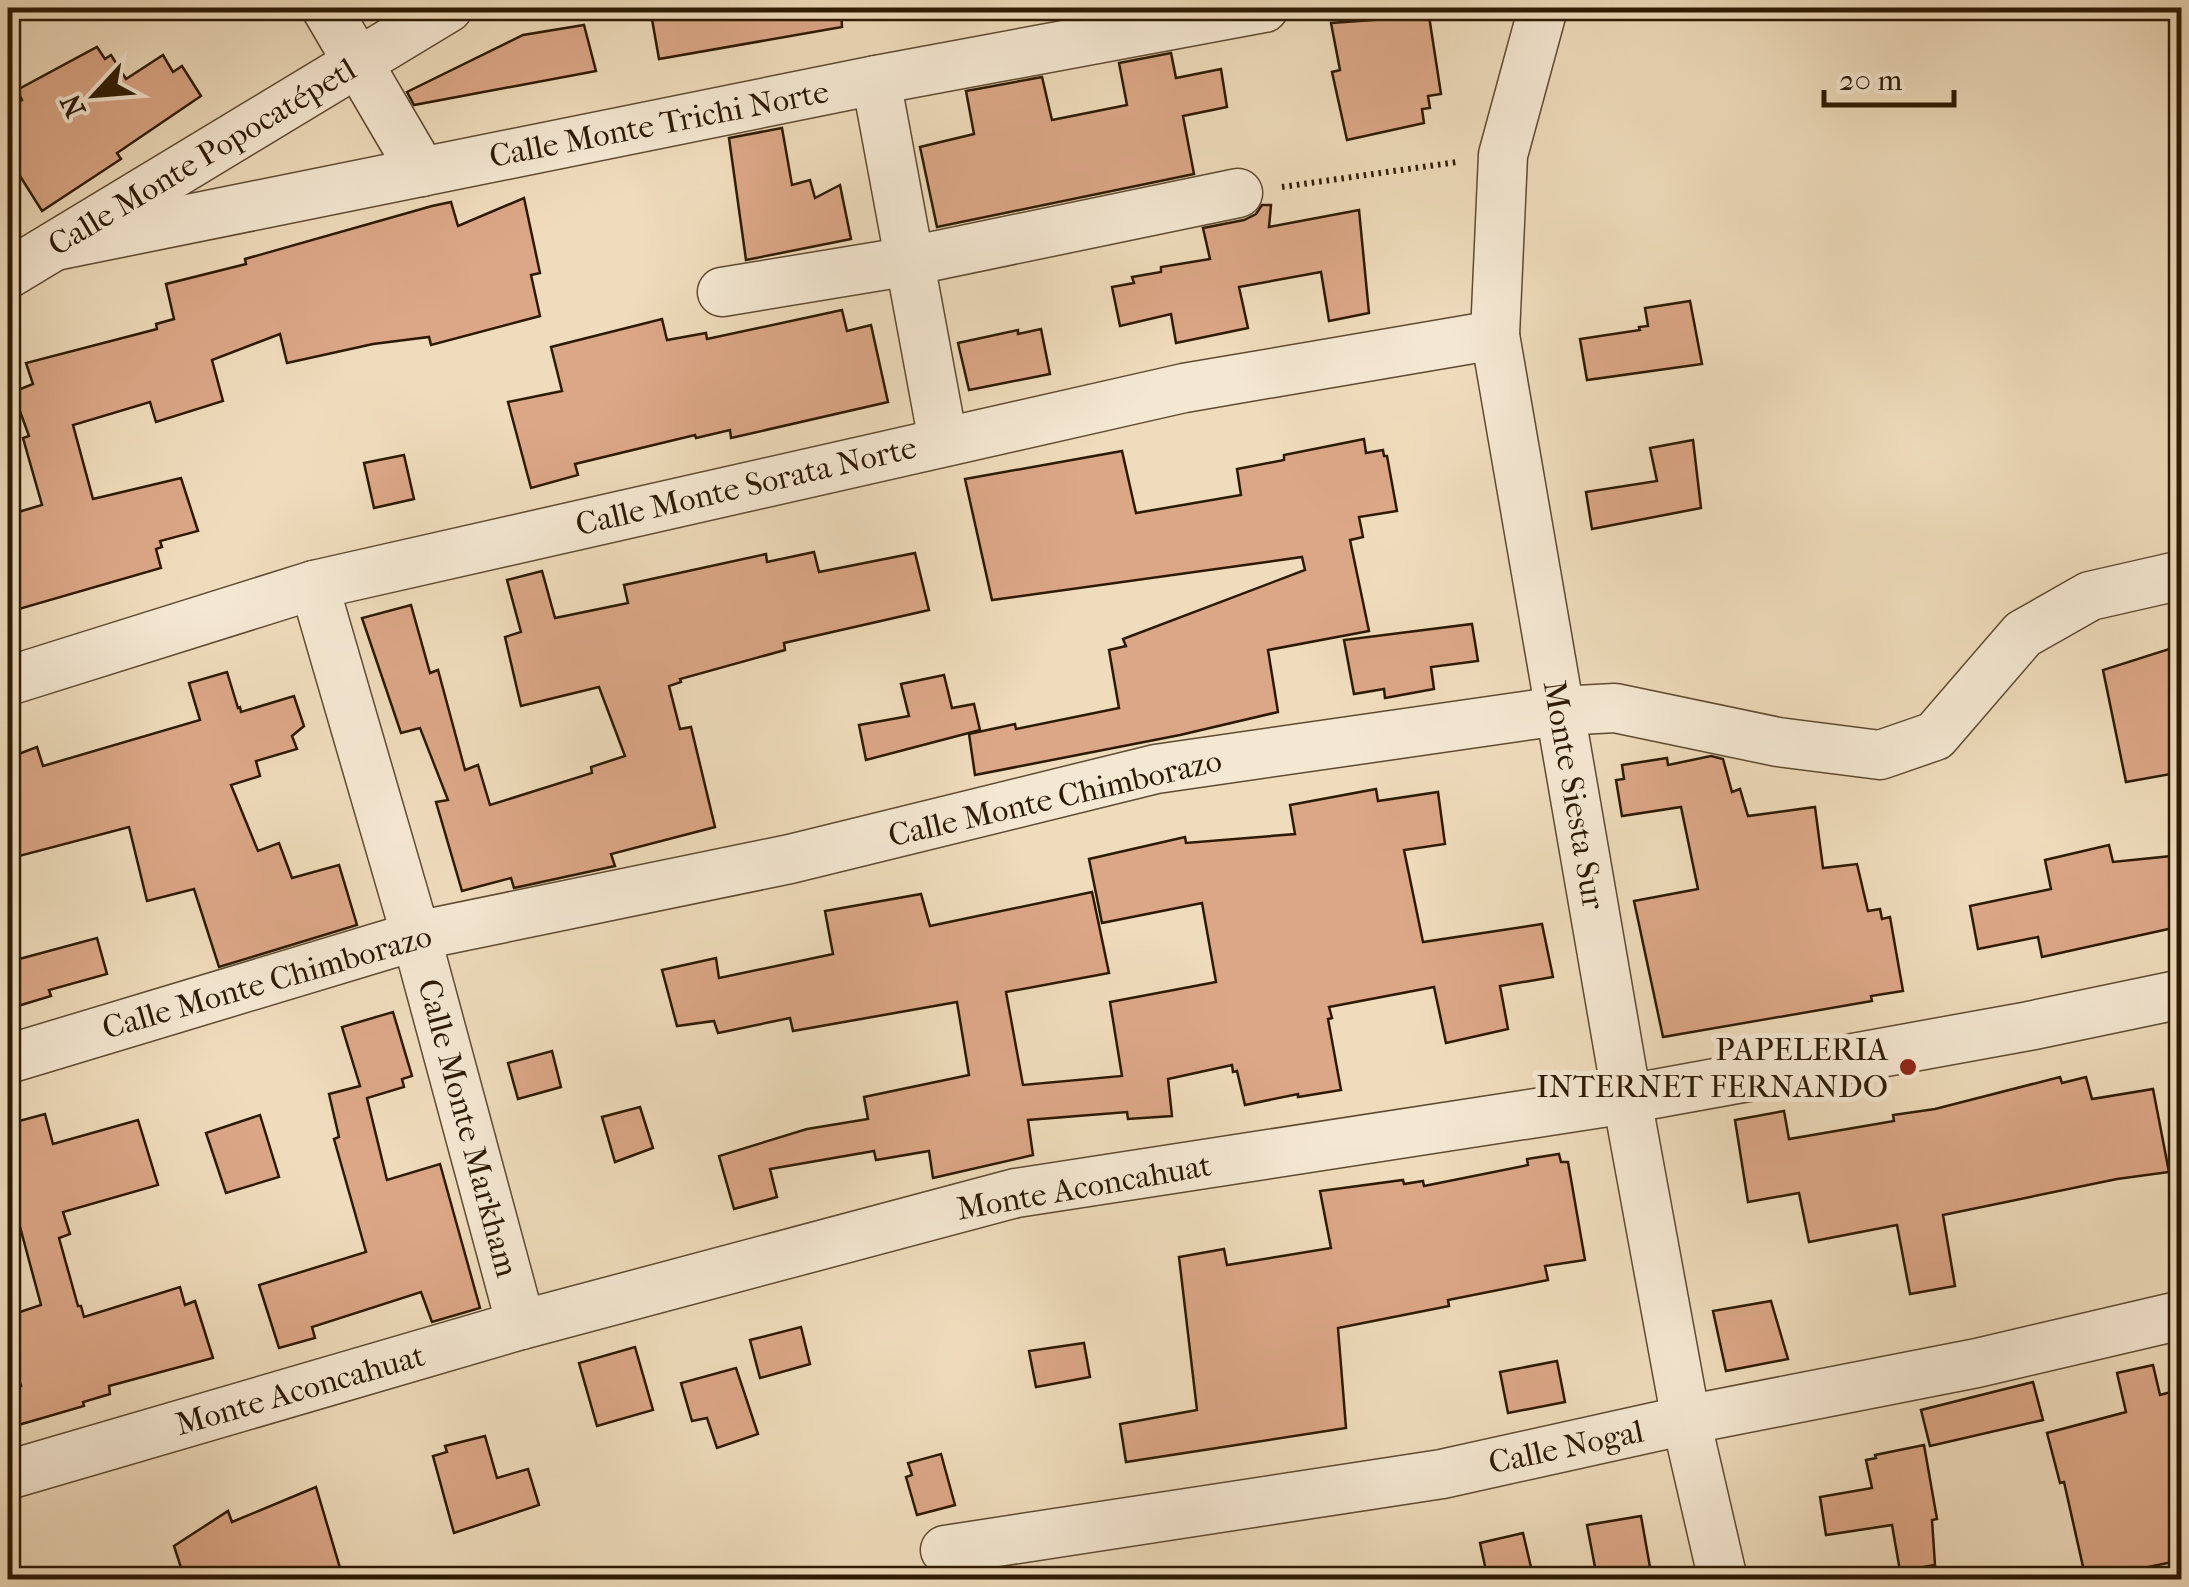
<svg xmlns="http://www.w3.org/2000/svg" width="2189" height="1587" font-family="'IM FELL French Canon',serif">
<rect width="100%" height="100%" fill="#efdcbc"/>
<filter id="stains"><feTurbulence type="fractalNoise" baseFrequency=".002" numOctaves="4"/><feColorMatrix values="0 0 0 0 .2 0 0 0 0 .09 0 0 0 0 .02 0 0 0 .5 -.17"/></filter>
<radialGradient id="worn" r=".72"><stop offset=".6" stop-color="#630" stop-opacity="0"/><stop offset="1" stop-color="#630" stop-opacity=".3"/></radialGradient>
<g fill="#dca787" stroke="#2d1a03" stroke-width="2.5">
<path d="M 650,8 L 841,8 L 842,27 L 659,59 Z"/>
<path d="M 1429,16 L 1441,94 L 1428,96 L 1430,108 L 1422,109 L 1424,123 L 1347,140 L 1332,72 L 1340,70 L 1331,23 Z"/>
<path d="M 584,25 L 596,71 L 414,105 L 407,92 L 523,35 Z"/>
<path d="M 97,47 L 105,59 L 111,55 L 126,79 L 163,55 L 173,72 L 182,66 L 201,96 L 117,153 L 121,159 L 42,211 L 8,157 L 8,109 L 22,100 L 17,90 Z"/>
<path d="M 1171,53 L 1176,78 L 1221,69 L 1227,107 L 1183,116 L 1194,174 L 937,227 L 920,147 L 974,134 L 966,91 L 1042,77 L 1052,120 L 1127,105 L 1119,63 Z"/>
<path d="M 782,128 L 792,185 L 810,180 L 815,198 L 840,185 L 851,239 L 746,260 L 729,138 Z"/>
<path d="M 524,198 L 540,273 L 531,275 L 540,316 L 431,345 L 429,337 L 373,344 L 287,363 L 280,334 L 212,360 L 223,401 L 156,422 L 150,402 L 73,425 L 93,499 L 181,478 L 198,531 L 160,541 L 162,547 L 156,549 L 161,568 L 19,609 L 8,569 L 8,515 L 42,505 L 23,438 L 29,436 L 13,392 L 33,384 L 26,363 L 157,329 L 156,324 L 174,319 L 166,284 L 246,264 L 245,259 L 432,206 L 451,202 L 458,226 Z"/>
<path d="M 1262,205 L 1271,205 L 1269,227 L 1359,210 L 1369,313 L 1329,321 L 1321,272 L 1239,287 L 1248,328 L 1176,343 L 1171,314 L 1120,326 L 1112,287 L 1134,283 L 1132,277 L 1161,272 L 1161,267 L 1210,259 L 1203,228 L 1244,220 L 1256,214 Z"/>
<path d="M 1690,301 L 1702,364 L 1587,380 L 1580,339 L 1640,330 L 1639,327 L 1648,326 L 1645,308 Z"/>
<path d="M 842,310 L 847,331 L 871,325 L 888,402 L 731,438 L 730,430 L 696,438 L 695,435 L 575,464 L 578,475 L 531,488 L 508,402 L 562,391 L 551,347 L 662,319 L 667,340 L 706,333 L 707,339 Z"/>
<path d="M 1041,329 L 1050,374 L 969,390 L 958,343 L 1018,330 L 1018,334 Z"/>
<path d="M 1364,439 L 1366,453 L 1383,450 L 1384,456 L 1387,456 L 1397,511 L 1359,517 L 1363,537 L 1350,540 L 1369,631 L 1268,650 L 1278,712 L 1180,735 L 975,775 L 969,734 L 1015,724 L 1016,729 L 1119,708 L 1109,650 L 1126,646 L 1123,639 L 1305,570 L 1302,557 L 992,600 L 965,479 L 1122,451 L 1136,513 L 1241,495 L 1237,469 L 1284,460 L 1284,455 Z"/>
<path d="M 1693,440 L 1701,508 L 1592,529 L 1586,492 L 1657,481 L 1650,448 Z"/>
<path d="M 404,455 L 414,499 L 374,508 L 364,463 Z"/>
<path d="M 814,552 L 819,572 L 915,553 L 929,610 L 784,643 L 785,650 L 680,679 L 681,682 L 669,686 L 680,729 L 691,727 L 715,827 L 611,854 L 615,866 L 514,888 L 511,878 L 462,891 L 436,802 L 448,800 L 420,728 L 401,733 L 362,618 L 411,605 L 430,673 L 438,670 L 465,770 L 478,765 L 490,805 L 592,773 L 591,767 L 625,756 L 599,687 L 521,706 L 505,637 L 521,632 L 507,580 L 542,571 L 555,618 L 628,603 L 624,585 L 766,554 L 767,562 Z"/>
<path d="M 1472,624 L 1478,661 L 1431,667 L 1434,689 L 1385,698 L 1384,689 L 1354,694 L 1344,640 Z"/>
<path d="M 2169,649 L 2182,723 L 2182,772 L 2126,782 L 2103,670 Z"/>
<path d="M 227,672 L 238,708 L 240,707 L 241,712 L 294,696 L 304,726 L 292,736 L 297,749 L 256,761 L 260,776 L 231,785 L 258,851 L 279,843 L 292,878 L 339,865 L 357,925 L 219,967 L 194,889 L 147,901 L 129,827 L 8,859 L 8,758 L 37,747 L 43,766 L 200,720 L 189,683 Z"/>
<path d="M 944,675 L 952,708 L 974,704 L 980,730 L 866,760 L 859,725 L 909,716 L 901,684 Z"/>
<path d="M 1711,756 L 1723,759 L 1732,792 L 1740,789 L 1748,816 L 1815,807 L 1823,868 L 1857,864 L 1868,911 L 1880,909 L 1882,919 L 1890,917 L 1903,991 L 1871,996 L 1872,1001 L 1663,1037 L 1634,901 L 1698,889 L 1681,807 L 1622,816 L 1616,780 L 1624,779 L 1622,765 L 1667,758 L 1668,765 Z"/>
<path d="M 1376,789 L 1378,801 L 1438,792 L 1445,844 L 1404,850 L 1423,942 L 1542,924 L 1553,977 L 1500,986 L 1508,1029 L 1446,1043 L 1434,987 L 1329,1007 L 1332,1018 L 1328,1019 L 1341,1090 L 1298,1097 L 1298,1094 L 1245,1105 L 1237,1071 L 1233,1072 L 1232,1065 L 1168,1079 L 1172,1116 L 1128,1119 L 1127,1112 L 1028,1120 L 1033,1155 L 933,1178 L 929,1151 L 876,1160 L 874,1151 L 770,1169 L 777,1197 L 734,1209 L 719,1156 L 807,1129 L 868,1119 L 864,1097 L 969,1075 L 957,1002 L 793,1031 L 790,1018 L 718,1033 L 714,1021 L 677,1026 L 662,970 L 716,958 L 719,978 L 833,954 L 825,911 L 921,894 L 930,926 L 1092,892 L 1109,973 L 1006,992 L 1023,1085 L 1122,1076 L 1110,1002 L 1216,982 L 1202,903 L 1102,923 L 1089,859 L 1185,837 L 1186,843 L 1295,834 L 1290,805 Z"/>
<path d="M 2109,845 L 2113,862 L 2182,855 L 2182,926 L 2042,957 L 2038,937 L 1978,949 L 1970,906 L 2051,889 L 2045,860 Z"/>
<path d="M 97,938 L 107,974 L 49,990 L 51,996 L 8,1009 L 8,962 Z"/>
<path d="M 393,1012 L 412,1076 L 402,1079 L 404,1087 L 367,1098 L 387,1180 L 440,1164 L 480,1308 L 432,1322 L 421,1292 L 312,1327 L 315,1338 L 279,1348 L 259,1285 L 366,1252 L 334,1139 L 339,1137 L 329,1094 L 360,1086 L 342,1027 Z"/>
<path d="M 552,1051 L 561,1087 L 518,1099 L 508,1063 Z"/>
<path d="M 2060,1077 L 2062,1083 L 2086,1077 L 2092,1099 L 2153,1089 L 2169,1172 L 2117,1179 L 1943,1215 L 1955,1286 L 1910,1294 L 1897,1225 L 1809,1242 L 1799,1193 L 1748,1202 L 1735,1120 L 1784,1111 L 1789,1139 L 1894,1121 L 1893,1115 L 1935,1109 Z"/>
<path d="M 640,1107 L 653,1148 L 615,1162 L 602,1117 Z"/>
<path d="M 45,1114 L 53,1144 L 138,1120 L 158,1185 L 63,1212 L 70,1234 L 59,1238 L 78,1306 L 81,1306 L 84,1317 L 180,1287 L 185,1305 L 195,1301 L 213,1358 L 109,1386 L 110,1394 L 83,1402 L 84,1406 L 8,1428 L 8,1391 L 21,1386 L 8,1343 L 8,1316 L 41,1305 L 16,1212 L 8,1214 L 8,1124 Z"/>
<path d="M 260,1115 L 279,1177 L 226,1193 L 206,1133 Z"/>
<path d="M 1559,1154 L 1561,1162 L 1568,1162 L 1585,1260 L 1545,1266 L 1548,1280 L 1448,1300 L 1449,1306 L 1338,1328 L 1346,1428 L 1126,1462 L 1120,1424 L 1197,1410 L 1179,1257 L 1224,1249 L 1227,1265 L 1331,1248 L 1320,1191 L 1403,1180 L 1404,1184 L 1423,1181 L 1424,1186 L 1528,1165 L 1527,1159 Z"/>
<path d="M 1771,1301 L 1788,1359 L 1726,1371 L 1713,1311 Z"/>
<path d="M 801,1327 L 810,1364 L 760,1378 L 750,1340 Z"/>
<path d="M 1084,1343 L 1090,1377 L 1036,1387 L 1029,1351 Z"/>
<path d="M 635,1347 L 653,1410 L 597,1426 L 579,1363 Z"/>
<path d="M 1557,1361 L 1565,1402 L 1508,1413 L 1500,1372 Z"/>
<path d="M 2153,1365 L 2160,1395 L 2182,1389 L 2182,1560 L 2086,1580 L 2064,1482 L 2060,1483 L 2047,1433 L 2126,1412 L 2117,1373 Z"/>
<path d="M 736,1368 L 758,1434 L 717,1448 L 707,1418 L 692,1421 L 681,1383 Z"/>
<path d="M 2033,1382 L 2043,1420 L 1930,1446 L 1921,1410 Z"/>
<path d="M 485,1436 L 497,1478 L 528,1469 L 539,1505 L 454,1533 L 433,1456 L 447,1452 L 445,1446 Z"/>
<path d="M 1924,1445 L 1937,1519 L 1932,1520 L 1935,1565 L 1900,1571 L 1892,1525 L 1826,1535 L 1820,1497 L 1872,1488 L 1866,1460 L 1876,1458 L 1875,1455 Z"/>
<path d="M 941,1454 L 955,1505 L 917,1515 L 906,1477 L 912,1475 L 908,1463 Z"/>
<path d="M 316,1487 L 340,1568 L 297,1580 L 289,1580 L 286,1570 L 249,1580 L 185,1580 L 174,1546 L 228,1511 L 232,1522 Z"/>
<path d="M 1641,1516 L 1651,1573 L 1597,1578 L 1587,1525 Z"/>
<path d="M 1523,1533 L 1534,1580 L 1488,1580 L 1480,1543 Z"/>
</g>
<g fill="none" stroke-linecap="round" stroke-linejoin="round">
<g stroke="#5e4a31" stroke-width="51">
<g id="street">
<path d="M 326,8 L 422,172"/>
<path d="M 1543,8 L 1503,155 L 1495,335 L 1627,1099 L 1686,1420 L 1723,1580"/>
<path d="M 876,80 L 943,441"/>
<path d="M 55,246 L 876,80 L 1264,8"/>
<path d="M 8,274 L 448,8"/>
<path d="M 722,292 L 910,261 L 1238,193"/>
<path d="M 314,585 L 416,936 L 521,1325"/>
<path d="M 8,681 L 314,585 L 1184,388 L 1495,335"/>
<path d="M 8,1059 L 416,936 L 790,859 L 1156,769 L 1559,711 L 1615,708 L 1778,742 L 1880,755 L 1935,736 L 2023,634 L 2090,596 L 2182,575"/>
<path d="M 8,1475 L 521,1325 L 1016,1193 L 1627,1099 L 2029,1026 L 2182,994"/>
<path d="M 945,1550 L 1442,1474 L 1686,1420 L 1977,1363 L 2182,1315"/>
</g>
</g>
<path stroke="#2d1a03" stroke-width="6" stroke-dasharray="2.5 5" stroke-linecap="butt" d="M 1282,187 L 1457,162"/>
<use href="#street" stroke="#f5e8d3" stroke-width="48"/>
</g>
<circle fill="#8f2418" stroke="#f5e8d3" stroke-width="4" cx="1908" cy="1067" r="10"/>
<g text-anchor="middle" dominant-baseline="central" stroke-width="10" stroke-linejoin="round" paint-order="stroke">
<g font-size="32" fill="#2d1a03" stroke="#f5e8d3">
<text transform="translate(659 124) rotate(-11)">Calle Monte Trichi Norte</text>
<text transform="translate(202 157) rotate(-31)">Calle Monte Popocatépetl</text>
<text transform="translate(746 486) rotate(-13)">Calle Monte Sorata Norte</text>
<text transform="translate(1574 795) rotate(80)">Monte Siesta Sur</text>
<text transform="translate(1055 798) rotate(-13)">Calle Monte Chimborazo</text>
<text transform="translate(267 982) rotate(-16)">Calle Monte Chimborazo</text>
<text transform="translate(468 1128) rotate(75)">Calle Monte Markham</text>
<text transform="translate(1084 1187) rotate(-10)">Monte Aconcahuat</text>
<text transform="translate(300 1390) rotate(-16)">Monte Aconcahuat</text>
<text transform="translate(1566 1447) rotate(-12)">Calle Nogal</text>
</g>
<g font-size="32" fill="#2d1a03" stroke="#f5e8d3" text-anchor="end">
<text x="1888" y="1049">PAPELERIA<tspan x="1888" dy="37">INTERNET FERNANDO</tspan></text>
</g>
</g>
<rect width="2189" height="1587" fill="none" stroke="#efdcbc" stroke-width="40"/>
<rect x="10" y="10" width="2169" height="1567" fill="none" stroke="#2d1a03" stroke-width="5"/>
<rect x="20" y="20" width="2149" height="1547" fill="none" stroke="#2d1a03" stroke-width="2.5"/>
<g transform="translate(95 95) rotate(244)" stroke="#f5e8d3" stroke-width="8" paint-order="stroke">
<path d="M0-8L18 38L0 25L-18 38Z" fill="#2d1a03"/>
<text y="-15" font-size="28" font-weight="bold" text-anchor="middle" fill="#2d1a03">N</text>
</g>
<path d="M1824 90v15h130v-15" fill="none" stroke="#2d1a03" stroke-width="5"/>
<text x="1839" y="90" font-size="30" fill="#2d1a03" stroke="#f5e8d3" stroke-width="8" paint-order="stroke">20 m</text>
<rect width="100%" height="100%" filter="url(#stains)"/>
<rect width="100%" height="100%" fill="url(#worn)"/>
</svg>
